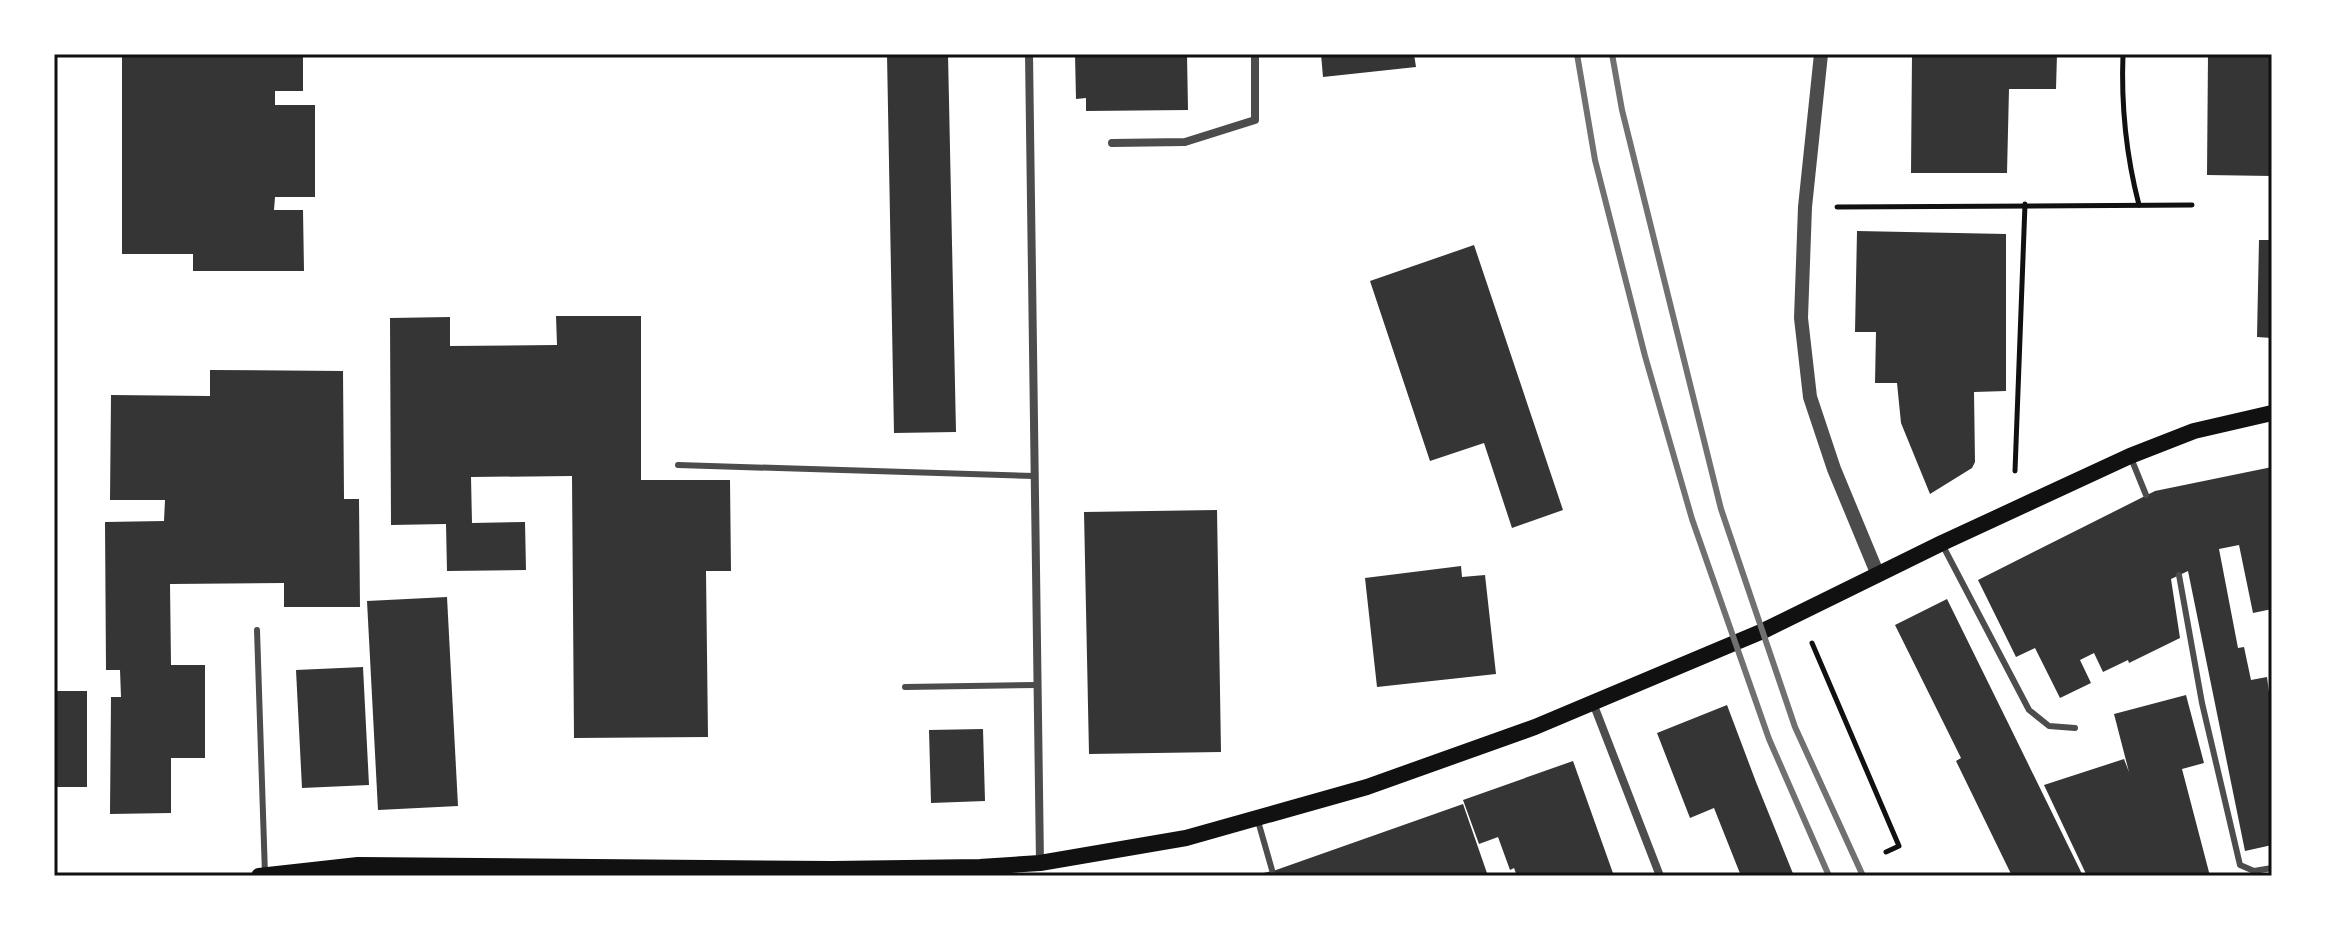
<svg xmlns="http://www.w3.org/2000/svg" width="2326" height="930" font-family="Spectral,serif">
<rect width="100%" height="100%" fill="#fff"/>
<g fill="#353535">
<path d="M 122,54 L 303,54 L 303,91 L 275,91 L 275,105 L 315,105 L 315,197 L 275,197 L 274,210 L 303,210 L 304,271 L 193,271 L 193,254 L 122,254 Z"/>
<path d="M 887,54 L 948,54 L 956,432 L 894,433 Z"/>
<path d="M 1075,54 L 1187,54 L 1188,110 L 1086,111 L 1086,98 L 1076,99 Z"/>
<path d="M 1321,54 L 1414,54 L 1416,67 L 1323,77 Z"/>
<path d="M 1912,54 L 2057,54 L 2056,89 L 2009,89 L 2007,173 L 1911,173 Z"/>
<path d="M 2208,54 L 2272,54 L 2272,176 L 2207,175 Z"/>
<path d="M 1857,231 L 2006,234 L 2006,391 L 1974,392 L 1975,462 L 1972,468 L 1930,494 L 1901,423 L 1897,383 L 1875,383 L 1876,332 L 1855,332 Z"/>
<path d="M 2259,240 L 2272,240 L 2272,338 L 2257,337 Z"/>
<path d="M 1474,245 L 1563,510 L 1512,528 L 1484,443 L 1430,461 L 1370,281 Z"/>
<path d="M 556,316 L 641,316 L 641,480 L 730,480 L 731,571 L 706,571 L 708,737 L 574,738 L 572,476 L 471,477 L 472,523 L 525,522 L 526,570 L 447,571 L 446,524 L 391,525 L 390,318 L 450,317 L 450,346 L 557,345 Z"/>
<path d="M 210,370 L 343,371 L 344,499 L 359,499 L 360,607 L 284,607 L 284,583 L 170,584 L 171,665 L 205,665 L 205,758 L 171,758 L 171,813 L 110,814 L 111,697 L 121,697 L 120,670 L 106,670 L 105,522 L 164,521 L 165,500 L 110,500 L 111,395 L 210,396 Z"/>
<path d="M 2272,467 L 2272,609 L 2253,613 L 2239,545 L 2219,549 L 2238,648 L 2244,647 L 2251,680 L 2267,677 L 2269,692 L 2272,691 L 2272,845 L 2245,851 L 2188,571 L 2171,579 L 2180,638 L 2129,663 L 2128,660 L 2103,672 L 2094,653 L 2080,660 L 2091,683 L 2060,698 L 2035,648 L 2016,657 L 1978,580 L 2155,491 Z"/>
<path d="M 1217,510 L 1221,752 L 1089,754 L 1084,512 Z"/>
<path d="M 1461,566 L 1462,577 L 1485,575 L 1496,674 L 1377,687 L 1365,578 Z"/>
<path d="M 447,597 L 458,806 L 378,810 L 367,601 Z"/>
<path d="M 1947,599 L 2013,733 L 2083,876 L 2012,876 L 1956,761 L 1961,758 L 1895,625 Z"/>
<path d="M 363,667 L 369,785 L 302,788 L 296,670 Z"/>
<rect x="54" y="691" width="33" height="96"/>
<path d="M 2186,695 L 2204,763 L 2182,769 L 2210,876 L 2087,876 L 2044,785 L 2124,759 L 2129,772 L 2114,714 Z"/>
<path d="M 1727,705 L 1756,782 L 1794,876 L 1741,876 L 1714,808 L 1690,818 L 1657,733 Z"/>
<path d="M 983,729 L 985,801 L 931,803 L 929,730 Z"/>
<path d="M 1573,761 L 1614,876 L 1517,876 L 1514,868 L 1510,870 L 1498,837 L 1479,844 L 1463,800 Z"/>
<path d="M 1463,804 L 1488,876 L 1251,876 L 1276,870 Z"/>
</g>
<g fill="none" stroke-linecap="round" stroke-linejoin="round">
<g stroke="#111" stroke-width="5">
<path d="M 2123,54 C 2121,105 2126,155 2139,205"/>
<path d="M 1837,207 L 2192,205"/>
<path d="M 2015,471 L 2025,204"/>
<path d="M 1812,643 L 1899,846 L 1886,852"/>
</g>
<g stroke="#4c4c4c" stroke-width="6">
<path d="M 2131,458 L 2146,495"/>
<path d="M 678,465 L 1034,476"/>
<path d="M 1943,546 L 2029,710 L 2049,726 L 2075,728"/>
<path d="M 2179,575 L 2202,703 L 2240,865 L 2254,871 L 2272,868"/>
<path d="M 257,630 L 265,875"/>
<path d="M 905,687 L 1037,685"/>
<path d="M 1258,821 L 1272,870"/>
</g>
<g stroke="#4c4c4c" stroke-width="8">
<path d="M 1029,54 L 1040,863"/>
<path d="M 1112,143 L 1185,142 L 1255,120 L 1255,54"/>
<path d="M 1593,703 L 1660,876"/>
</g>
<path stroke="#4c4c4c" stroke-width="14" d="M 1821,54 L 1805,207 L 1801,318 L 1810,397 L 1834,469 L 1878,575"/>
<path stroke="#111" stroke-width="16" d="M 259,876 L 358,865 L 832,869 L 980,867 L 1040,863 L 1186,838 L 1367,787 L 1535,727 L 1763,631 L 1942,543 L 2130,456 L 2194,431 L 2272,413"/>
<g stroke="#707070" stroke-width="6">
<path d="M 1577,54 L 1595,160 L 1645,356 L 1692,519 L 1769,739 L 1829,876"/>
<path d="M 1612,54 L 1622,110 L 1721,509 L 1795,727 L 1863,876"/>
</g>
</g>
<rect width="2326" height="930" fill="none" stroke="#ffffff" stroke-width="112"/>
<rect x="56" y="56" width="2214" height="818" fill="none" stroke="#111" stroke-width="3"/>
</svg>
